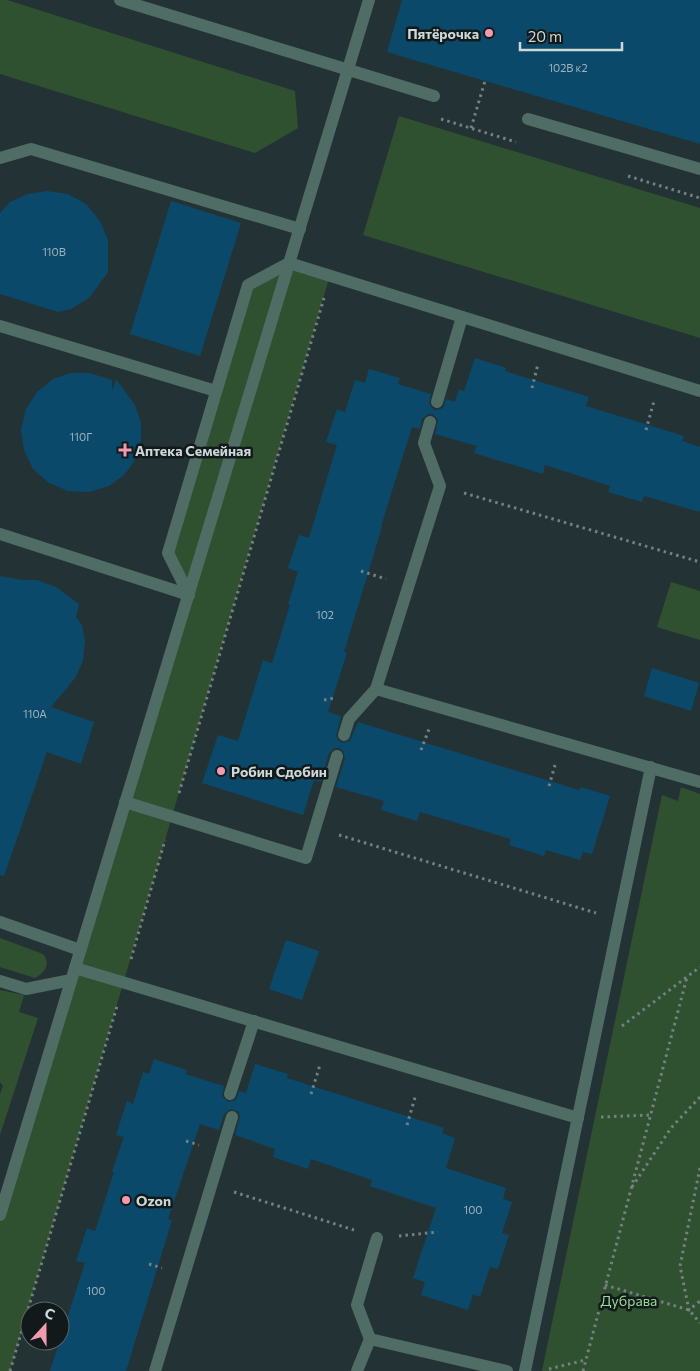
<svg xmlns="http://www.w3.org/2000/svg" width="700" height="1371" font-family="Commissioner,sans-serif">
<rect width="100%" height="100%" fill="#233335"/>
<g fill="#305130">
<path d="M 0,0 L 7,0 L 295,91 L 298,128 L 255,153 L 0,74 Z"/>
<path d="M 399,116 L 700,208 L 700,338 L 363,235 Z"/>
<path d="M 289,263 L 330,275 L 10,1371 L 0,1371 L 0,1215 L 189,595 L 168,553 L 248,285 Z"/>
<path d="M 671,582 L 700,591 L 700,640 L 657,627 Z"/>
<path d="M 681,787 L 700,794 L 700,1371 L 542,1371 L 662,795 L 678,801 Z"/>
<path d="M 0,938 L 43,954 C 51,964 45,972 35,978 L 0,967 Z"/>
<path d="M 0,990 L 24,995 L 19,1012 L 38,1018 L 0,1135 L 0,1094 L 3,1086 L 0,1082 Z"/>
</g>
<g fill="#0b496a">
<path d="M 402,0 L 700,0 L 700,144 L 387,52 Z"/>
<path d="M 47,191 L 68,194 L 86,204 L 100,221 L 108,240 L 108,272 L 89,298 L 71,309 L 58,312 L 0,294 L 0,213 L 10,202 L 28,194 Z"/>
<path d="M 171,201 L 241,223 L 200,356 L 130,334 Z"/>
<path d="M 475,358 L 506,368 L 505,371 L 589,397 L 586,406 L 684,436 L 682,441 L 700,447 L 700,512 L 644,496 L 642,502 L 608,492 L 610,486 L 545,465 L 543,474 L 474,453 L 477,446 L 435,434 L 438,420 L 433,414 L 428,414 L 422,419 L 420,429 L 412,427 L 381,526 L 382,527 L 344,652 L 347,653 L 328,712 L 341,716 L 336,736 L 338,740 L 342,743 L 350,741 L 358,722 L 579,790 L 581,787 L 610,796 L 592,854 L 583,852 L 580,860 L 546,850 L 544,856 L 509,845 L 511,839 L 420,812 L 417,821 L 381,810 L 384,801 L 336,787 L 345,758 L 343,751 L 339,748 L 335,748 L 329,753 L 321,782 L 314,780 L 303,815 L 202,783 L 218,735 L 238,741 L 263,660 L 272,663 L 290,605 L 288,604 L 298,572 L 288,568 L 299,535 L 309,538 L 337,445 L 326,442 L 337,409 L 345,412 L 355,380 L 365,383 L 369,369 L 400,378 L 398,384 L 431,394 L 429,404 L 434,410 L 438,410 L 443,408 L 446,399 L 455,402 L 459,389 L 464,391 Z"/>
<path d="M 71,373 L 90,373 L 112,380 L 112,391 L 116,379 L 135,405 L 141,423 L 141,441 L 135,460 L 124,475 L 109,486 L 89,492 L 68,491 L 49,483 L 33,469 L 24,450 L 21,430 L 26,409 L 37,392 L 53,379 Z"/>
<path d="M 0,576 L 22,580 L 37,580 L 56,587 L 79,604 L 76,617 L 82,625 L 85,640 L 83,661 L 75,678 L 51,707 L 94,722 L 81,764 L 47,752 L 4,876 L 0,875 Z"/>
<path d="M 652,668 L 699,683 L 691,711 L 644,696 Z"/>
<path d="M 286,940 L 319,951 L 302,1000 L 269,989 Z"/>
<path d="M 154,1059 L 187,1070 L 185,1074 L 224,1086 L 222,1096 L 228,1102 L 236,1100 L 239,1091 L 246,1093 L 255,1064 L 288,1074 L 287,1078 L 444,1128 L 442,1133 L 455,1138 L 446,1168 L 506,1188 L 503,1199 L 512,1202 L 502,1233 L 509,1235 L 498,1269 L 490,1267 L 480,1297 L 473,1294 L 468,1310 L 421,1295 L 425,1282 L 413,1278 L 436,1208 L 370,1186 L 372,1180 L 311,1159 L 308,1169 L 273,1157 L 275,1149 L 235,1135 L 240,1116 L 238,1111 L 231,1109 L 224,1114 L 219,1130 L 200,1124 L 168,1219 L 172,1220 L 126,1371 L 50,1371 L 85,1263 L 76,1261 L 87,1228 L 95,1231 L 114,1172 L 112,1171 L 124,1137 L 116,1135 L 127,1101 L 133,1104 L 143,1072 L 149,1074 Z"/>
</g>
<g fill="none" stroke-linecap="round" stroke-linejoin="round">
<g stroke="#738182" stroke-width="3" stroke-dasharray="2.5 4" stroke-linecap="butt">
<path d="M 441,119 L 516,142"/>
<path d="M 471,128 L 485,81"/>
<path d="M 628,176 L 700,198"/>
<path d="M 532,388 L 538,364"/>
<path d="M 646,430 L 654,401"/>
<path d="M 464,493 L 700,562"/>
<path d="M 361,571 L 386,579"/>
<path d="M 324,700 L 335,698"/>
<path d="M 421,750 L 429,729"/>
<path d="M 549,786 L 555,765"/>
<path d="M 179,793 L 324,298"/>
<path d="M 339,835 L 596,913"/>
<path d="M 131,959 L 165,840"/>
<path d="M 622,1026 L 700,967"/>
<path d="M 311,1094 L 320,1065"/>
<path d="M 601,1117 L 650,1115"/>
<path d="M 407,1125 L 416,1094"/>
<path d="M 186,1141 L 199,1145"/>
<path d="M 700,1168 L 680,1266 L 689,1310 L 700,1301"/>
<path d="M 632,1187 L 671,1128 L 700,1097"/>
<path d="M 234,1192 L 354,1230"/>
<path d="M 399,1236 L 438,1232"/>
<path d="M 149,1264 L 162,1268"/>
<path d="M 605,1285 L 689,1310 L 700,1323"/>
<path d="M 549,1369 L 585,1360"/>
<path d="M 10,1371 L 117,1006"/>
<path d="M 583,1371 L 687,977"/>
</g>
<g stroke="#506d65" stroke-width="12">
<path d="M 120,0 L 434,96"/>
<path d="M 528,119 L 700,169"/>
<path d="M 0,158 L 31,149 L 300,229"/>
<path d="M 0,326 L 216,391"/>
<path d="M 437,402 L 462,317"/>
<path d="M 430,422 L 424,443 L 440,486 L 376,689 L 700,782"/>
<path d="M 0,534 L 189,595"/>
<path d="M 189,595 L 168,553 L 248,285 L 289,263 L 700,391"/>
<path d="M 344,735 L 349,719 L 376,689"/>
<path d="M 125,802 L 306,858 L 337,756"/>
<path d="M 0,922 L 80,950"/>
<path d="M 75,968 L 578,1118"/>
<path d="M 0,981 L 26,989 L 71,980"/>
<path d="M 230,1094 L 254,1021"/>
<path d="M 370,1339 L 357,1305 L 377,1238"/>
<path d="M 155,1371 L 232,1117"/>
<path d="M 357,1371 L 370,1339 L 507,1371"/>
<path d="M 525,1371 L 651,767"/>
</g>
<path stroke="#506d65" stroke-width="12" d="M 0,1215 L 369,0"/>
</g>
<g fill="#f29aae" stroke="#12191a" stroke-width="2">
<circle cx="489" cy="33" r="5"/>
<path d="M122.5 442.5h5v5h5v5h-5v5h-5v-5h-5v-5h5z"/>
<circle cx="221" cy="771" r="5"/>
<circle cx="126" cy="1200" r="5"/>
</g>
<g text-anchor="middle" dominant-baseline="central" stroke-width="5" stroke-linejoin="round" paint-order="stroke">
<g font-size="11" fill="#9db4bd">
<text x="568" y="67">102В к2</text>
<text x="54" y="251">110В</text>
<text x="81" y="436">110Г</text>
<text x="325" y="614">102</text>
<text x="35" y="713">110А</text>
<text x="473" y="1209">100</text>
<text x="96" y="1290">100</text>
</g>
<g font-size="14" font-weight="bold" fill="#ced8d9" stroke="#12191a" text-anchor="start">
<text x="479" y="33" text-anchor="end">Пятёрочка</text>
<text x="135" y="450">Аптека Семейная</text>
<text x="231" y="771">Робин Сдобин</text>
<text x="136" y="1200">Ozon</text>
</g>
<g font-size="14" fill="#99da99" stroke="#12191a">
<text x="629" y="1300">Дубрава</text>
</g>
</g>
<g transform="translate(45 1326) rotate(21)"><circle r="24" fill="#12191a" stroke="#5d6566"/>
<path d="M0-4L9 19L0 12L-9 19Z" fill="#f29aae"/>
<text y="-8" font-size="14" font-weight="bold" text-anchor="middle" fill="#ced8d9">С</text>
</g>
<path d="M520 42v8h102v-8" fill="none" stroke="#ced8d9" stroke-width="2.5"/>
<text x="528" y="42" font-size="15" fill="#ced8d9" stroke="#12191a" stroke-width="4" paint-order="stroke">20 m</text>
</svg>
